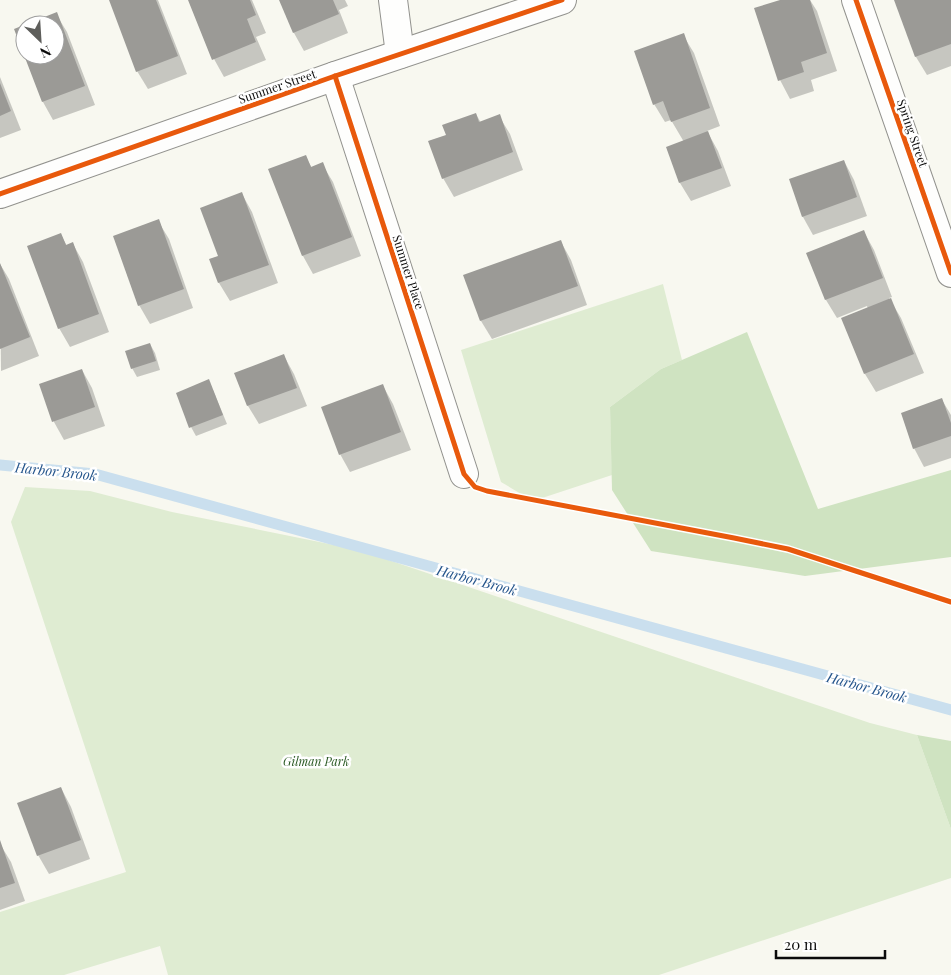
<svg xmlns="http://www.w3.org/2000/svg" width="951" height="975" font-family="'Playfair Display',serif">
<rect width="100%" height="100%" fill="#f8f8f0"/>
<g fill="#dfecd2">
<path d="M 663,284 L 682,360 L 661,369 L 610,407 L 612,475 L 533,501 L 501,482 L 461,350 Z"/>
<path d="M 25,487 L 90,491 L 172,512 L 359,550 L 870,723 L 917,735 L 951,829 L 951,878 L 659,975 L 168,975 L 160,946 L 64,975 L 0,975 L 0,912 L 126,872 L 11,522 Z"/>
</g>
<g fill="#cfe3c1">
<path d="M 747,332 L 818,509 L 951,470 L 951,557 L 805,576 L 651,551 L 612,490 L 610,407 L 661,369 Z"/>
<path d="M 917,735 L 951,741 L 951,829 Z"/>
</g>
<g fill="#0003">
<path d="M 110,0 L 158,0 L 187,74 L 148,89 L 137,71 Z"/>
<path d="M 190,0 L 252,0 L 266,33 L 256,37 L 266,60 L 224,77 L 214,59 Z"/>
<path d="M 280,0 L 345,0 L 348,6 L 339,10 L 348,33 L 304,51 L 294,33 Z"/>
<path d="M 784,0 L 810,0 L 817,11 L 837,71 L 811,80 L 814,91 L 790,99 L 780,80 Z"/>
<path d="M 896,0 L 951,0 L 951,66 L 927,75 L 916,57 Z"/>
<path d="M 56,14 L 67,32 L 95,105 L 53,120 L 43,102 L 15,30 L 25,26 L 25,55 L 55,55 L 55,25 L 27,25 Z"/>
<path d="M 683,35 L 694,53 L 720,126 L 707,131 L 718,151 L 731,186 L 691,201 L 680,183 L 667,148 L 684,142 L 671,120 L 665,122 L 654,104 Z"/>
<path d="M 0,77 L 21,130 L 0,138 Z"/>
<path d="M 476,114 L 481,123 L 499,116 L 510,134 L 523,170 L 454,197 L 443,178 L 447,136 Z"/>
<path d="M 305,156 L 312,168 L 322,164 L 333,182 L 361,256 L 313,274 L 303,256 L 270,170 Z"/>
<path d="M 844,161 L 854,180 L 867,216 L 813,235 L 803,217 L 790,180 Z"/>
<path d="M 242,194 L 252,212 L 278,283 L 230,301 L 219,283 L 211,260 L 220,257 Z"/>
<path d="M 158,221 L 169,239 L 193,308 L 150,324 L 139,305 Z"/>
<path d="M 864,232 L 874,250 L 892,297 L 889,298 L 901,318 L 924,373 L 876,392 L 865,374 L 842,319 L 868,309 L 867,306 L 837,318 L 826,300 L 808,254 Z"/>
<path d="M 61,235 L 67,246 L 73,244 L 83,262 L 109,332 L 70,347 L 59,328 Z"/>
<path d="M 561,242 L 571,260 L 587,305 L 492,339 L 481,321 L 465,276 Z"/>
<path d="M 0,264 L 9,279 L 39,356 L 1,371 Z"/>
<path d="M 150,344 L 155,353 L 160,370 L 137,377 L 132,368 Z"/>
<path d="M 284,356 L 294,374 L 307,406 L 259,424 L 248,406 L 236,374 Z"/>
<path d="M 82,370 L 92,388 L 105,426 L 64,440 L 54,422 L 41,384 Z"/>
<path d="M 383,386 L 393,404 L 411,450 L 350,472 L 340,454 Z"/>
<path d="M 213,390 L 227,424 L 196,436 L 191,427 Z"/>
<path d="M 942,400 L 951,415 L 951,458 L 924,467 L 914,448 Z"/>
<path d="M 61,788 L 71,807 L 90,859 L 49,874 L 38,855 Z"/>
<path d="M 0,844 L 11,862 L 25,901 L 0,910 Z"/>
</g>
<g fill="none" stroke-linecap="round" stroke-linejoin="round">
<path stroke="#cadfee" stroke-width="11" d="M 0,465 L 95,474 L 951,710"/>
</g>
<g fill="#9b9a96" fill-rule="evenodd">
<path d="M 109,0 L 156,0 L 178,56 L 136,72 Z"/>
<path d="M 188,0 L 250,0 L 256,15 L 247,19 L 256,42 L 212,60 Z"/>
<path d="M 279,0 L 333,0 L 339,14 L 293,33 Z"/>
<path d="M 780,0 L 810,0 L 827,53 L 801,62 L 804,72 L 778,81 L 754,8 Z"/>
<path d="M 894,0 L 951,0 L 951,44 L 915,57 Z"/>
<path d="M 57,12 L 85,86 L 42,102 L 14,29 ZM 25,25 L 55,25 L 55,55 L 25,55 Z"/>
<path d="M 684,33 L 710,108 L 671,122 L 663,101 L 653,105 L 634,51 Z"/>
<path d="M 0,83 L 11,111 L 0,116 Z"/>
<path d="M 476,113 L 479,122 L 500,114 L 513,152 L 442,179 L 428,141 L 446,135 L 442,125 Z"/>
<path d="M 708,131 L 722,168 L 679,183 L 666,147 Z"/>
<path d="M 306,155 L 311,167 L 323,162 L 352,237 L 302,256 L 268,169 Z"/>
<path d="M 844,160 L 857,197 L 802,217 L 789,179 Z"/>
<path d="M 242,192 L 269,265 L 218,283 L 209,259 L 218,256 L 200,208 Z"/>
<path d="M 159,219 L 184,289 L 138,306 L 113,236 Z"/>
<path d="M 864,230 L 883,278 L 825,300 L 806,253 Z"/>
<path d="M 61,233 L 66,245 L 73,242 L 99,314 L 58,329 L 27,246 Z"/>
<path d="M 561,240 L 578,286 L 480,321 L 463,275 Z"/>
<path d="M 0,263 L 30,337 L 0,349 Z"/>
<path d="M 891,298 L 914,354 L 864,374 L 841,318 Z"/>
<path d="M 150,343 L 156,361 L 131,369 L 125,351 Z"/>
<path d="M 284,354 L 297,388 L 247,406 L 234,373 Z"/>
<path d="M 82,369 L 95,407 L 52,422 L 39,384 Z"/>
<path d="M 209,379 L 223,415 L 189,428 L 176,393 Z"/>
<path d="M 383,384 L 401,432 L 339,455 L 321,407 Z"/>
<path d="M 942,398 L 951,423 L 951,436 L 913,449 L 901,413 Z"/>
<path d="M 61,787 L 81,840 L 37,856 L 17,803 Z"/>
<path d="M 0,840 L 15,883 L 0,888 Z"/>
</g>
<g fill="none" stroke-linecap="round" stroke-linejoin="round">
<g stroke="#92928e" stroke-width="30">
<g id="minor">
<path d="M 393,0 L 400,54"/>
<path d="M 856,0 L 951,273"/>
<path d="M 335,76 L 464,474"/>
<path d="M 0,194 L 335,76 L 562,0"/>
</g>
</g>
<use href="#minor" stroke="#fefefd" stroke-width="28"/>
<g stroke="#fff" stroke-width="8">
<g id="cycleway">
<path d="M 856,0 L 951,273"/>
<path d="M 335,76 L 464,474 L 475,487 L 487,491 L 734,538 L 788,549 L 951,602"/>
<path d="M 0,194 L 335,76 L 562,0"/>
</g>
</g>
<use href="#cycleway" stroke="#e8590c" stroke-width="5"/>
</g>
<g text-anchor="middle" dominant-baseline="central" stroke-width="5" stroke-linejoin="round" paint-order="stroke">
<g font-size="12" fill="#0b0b0b" stroke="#fff">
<text transform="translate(277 86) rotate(-19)">Summer Street</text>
<text transform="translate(913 133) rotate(71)">Spring Street</text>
<text transform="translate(409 272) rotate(72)">Summer Place</text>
</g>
<g font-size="12" font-style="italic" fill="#2b5a24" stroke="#fff">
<text x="316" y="761">Gilman Park</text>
</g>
<g font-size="14" font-style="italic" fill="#25558c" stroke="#fff">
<text transform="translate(56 471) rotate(6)">Harbor Brook</text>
<text transform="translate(477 580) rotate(15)">Harbor Brook</text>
<text transform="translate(867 687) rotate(15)">Harbor Brook</text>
</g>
</g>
<g transform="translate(40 40) rotate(155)"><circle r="24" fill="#ffffff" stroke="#9d9d9d"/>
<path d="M0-4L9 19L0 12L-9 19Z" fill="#5e5e5b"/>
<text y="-8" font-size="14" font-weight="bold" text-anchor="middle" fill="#0b0b0b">N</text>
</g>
<path d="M776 950v8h109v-8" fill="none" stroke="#0b0b0b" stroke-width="2.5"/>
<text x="784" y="950" font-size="15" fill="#0b0b0b" stroke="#ffffff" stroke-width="4" paint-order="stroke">20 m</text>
</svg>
